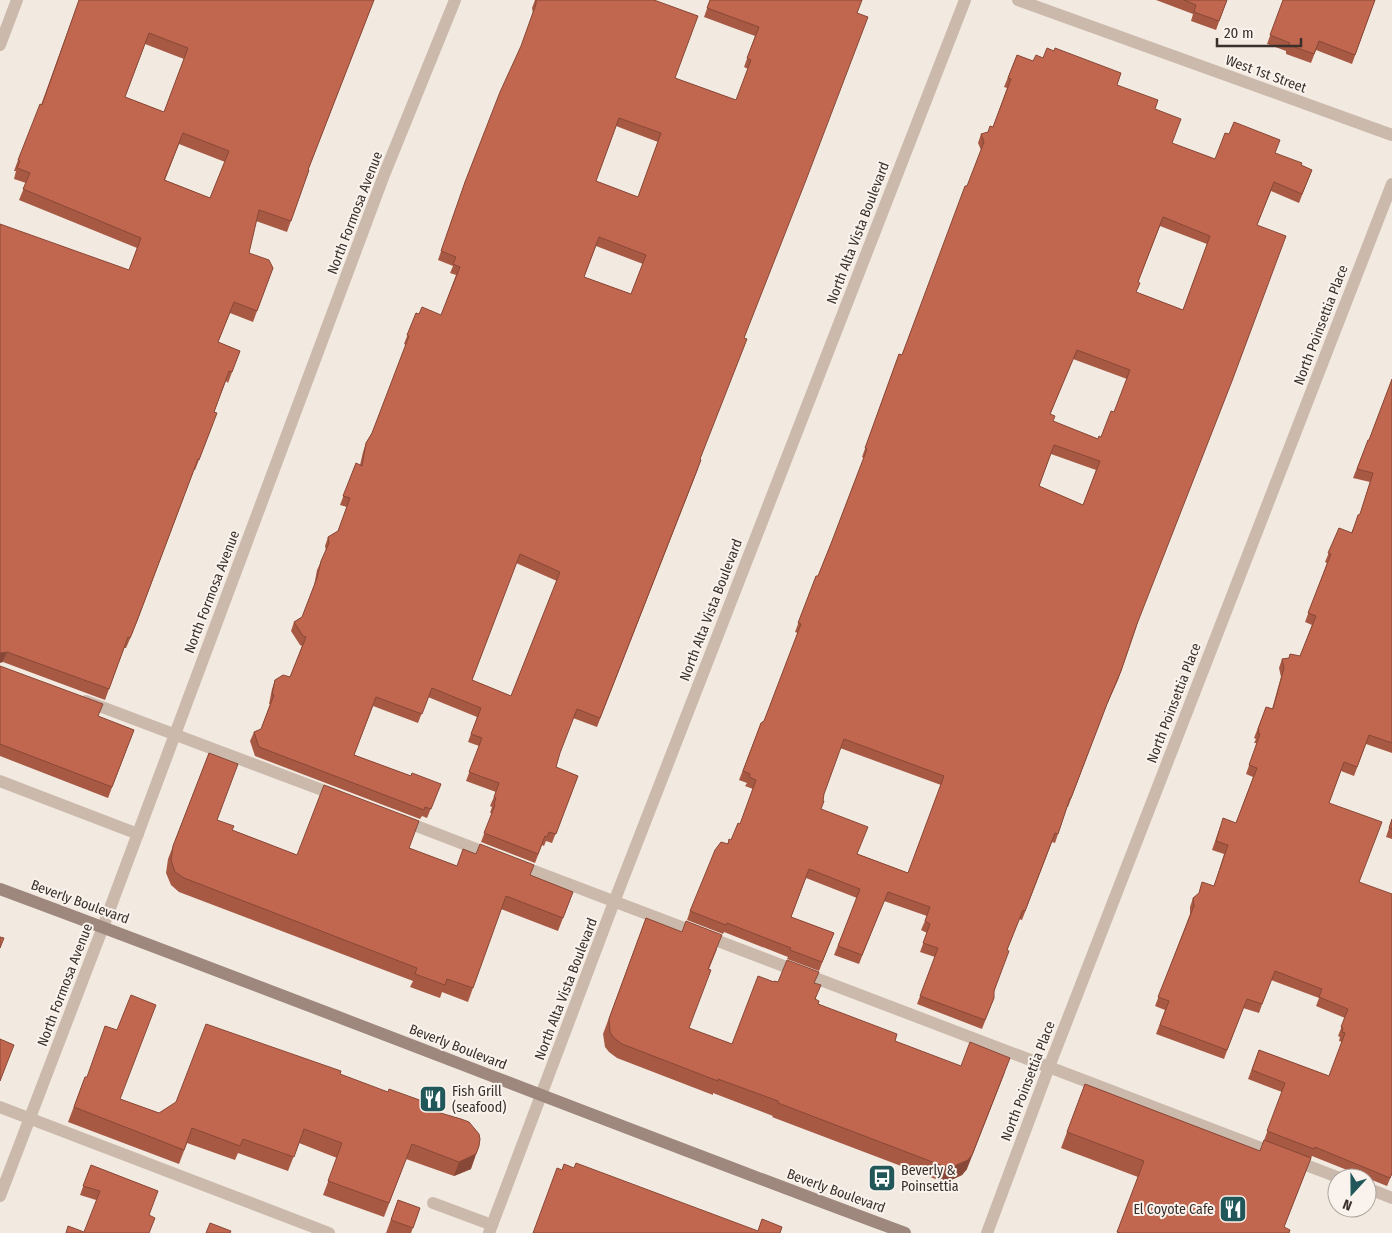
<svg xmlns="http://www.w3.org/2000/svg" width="1392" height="1233" font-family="'Fira Sans Condensed',sans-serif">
<rect width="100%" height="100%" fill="#f2e9e0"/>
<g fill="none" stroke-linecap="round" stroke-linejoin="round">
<g stroke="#cbb9ac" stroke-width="12">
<path d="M 86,701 L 338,796"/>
<path d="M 0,781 L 138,834"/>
<path d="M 401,820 L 492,855"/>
<path d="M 516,864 L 1340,1178"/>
<path d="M 0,1107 L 329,1233"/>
<path d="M 1367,1188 L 1392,1198"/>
<path d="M 433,1203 L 492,1225"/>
</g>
<g stroke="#cbb9ac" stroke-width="12">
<path d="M 1018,0 L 1392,135"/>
<path d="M 0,45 L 17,0"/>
<path d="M 0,1196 L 103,927 L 384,175 L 455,0"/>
<path d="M 489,1233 L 614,902 L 965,0"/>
<path d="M 987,1233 L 1049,1067 L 1392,184"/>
</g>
<path stroke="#9e887d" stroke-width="12" d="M 0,889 C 303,1001 603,1121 905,1233"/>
</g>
<g fill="#a75944" fill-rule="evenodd">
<path d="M 79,0 L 374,0 L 308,170 L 309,170 L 287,232 L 256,221 L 249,253 L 273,268 L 253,322 L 230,313 L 218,342 L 240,351 L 228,383 L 226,381 L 214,412 L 213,424 L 195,470 L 194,470 L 133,632 L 126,648 L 124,648 L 105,700 L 3,662 L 129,270 L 137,248 L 19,200 L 26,183 L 14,179 L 16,171 L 14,171 L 18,160 L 41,105 ZM 145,44 L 184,59 L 164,112 L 125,97 ZM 179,144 L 225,162 L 210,198 L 165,180 Z"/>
<path d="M 535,0 L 654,0 L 675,78 L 736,100 L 748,69 L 744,67 L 755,36 L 704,17 L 710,0 L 857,13 L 744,338 L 700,459 L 698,469 L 597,727 L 573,718 L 559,754 L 556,767 L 578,776 L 552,843 L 546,841 L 544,846 L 542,845 L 535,863 L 481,842 L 492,813 L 490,813 L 492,807 L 490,806 L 496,792 L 466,781 L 479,746 L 468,742 L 477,717 L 428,697 L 418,723 L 373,706 L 354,755 L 411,776 L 441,784 L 427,818 L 422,816 L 420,819 L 255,756 L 250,741 L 254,732 L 261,729 L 270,704 L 269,704 L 272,689 L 275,680 L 290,677 L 302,646 L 300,645 L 291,631 L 294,622 L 302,617 L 314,586 L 317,570 L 326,551 L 325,546 L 328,537 L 338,531 L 347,507 L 340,505 L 356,463 L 360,465 L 363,452 L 366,443 L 372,433 L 406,345 L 404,344 L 416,313 L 419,314 L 441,315 L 456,275 L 450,273 L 453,266 L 438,260 L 465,182 L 521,47 L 533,13 L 532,8 ZM 616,126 L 658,142 L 638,197 L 596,181 ZM 596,246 L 643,264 L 631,294 L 584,277 ZM 516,563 L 557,581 L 511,696 L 472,680 Z"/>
<path d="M 1156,0 L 1227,0 L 1216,30 L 1191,21 L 1193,14 Z"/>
<path d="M 1283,0 L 1375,0 L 1352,64 L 1316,50 L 1311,63 L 1286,54 L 1286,51 L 1267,44 Z"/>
<path d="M 1017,55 L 1033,61 L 1117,85 L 1155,109 L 1172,143 L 1215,159 L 1276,153 L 1301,165 L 1312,170 L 1299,203 L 1271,191 L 1257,225 L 1136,628 L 1118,680 L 1103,713 L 1068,807 L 1067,807 L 1055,843 L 1052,842 L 1022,920 L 1019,919 L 1007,950 L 994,992 L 994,998 L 982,1029 L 917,1004 L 935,957 L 920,952 L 927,933 L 921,930 L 927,916 L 884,901 L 859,964 L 834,955 L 857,898 L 806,878 L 791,917 L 834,933 L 819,971 L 787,959 L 788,957 L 724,932 L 723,934 L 687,920 L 690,911 L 727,844 L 731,840 L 740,824 L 753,789 L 745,786 L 747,783 L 739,780 L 761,723 L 764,721 L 798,633 L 795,632 L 816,576 L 818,576 L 832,541 L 864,458 L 862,457 L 899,354 L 902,355 L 981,150 L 978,143 L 981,134 L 988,132 L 993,127 L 1007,88 L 1004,87 ZM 1160,226 L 1207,244 L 1183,310 L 1136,292 L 1138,282 ZM 1073,359 L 1127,379 L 1114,412 L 1101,437 L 1098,439 L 1053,421 L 1050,415 ZM 1051,454 L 1096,470 L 1083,505 L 1039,486 ZM 840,748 L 941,785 L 908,873 L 858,854 L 821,809 L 824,794 Z"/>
<path d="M 1392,379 L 1392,753 L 1366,744 L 1354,776 L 1341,771 L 1329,803 L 1359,882 L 1392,1174 L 1387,1186 L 1312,1156 L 1284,1227 L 1289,1233 L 1117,1233 L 1138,1177 L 1061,1148 L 1085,1084 L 1260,1151 L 1282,1092 L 1248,1079 L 1259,1050 L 1329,1076 L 1342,1042 L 1339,1041 L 1340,1037 L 1338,1036 L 1345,1018 L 1316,1006 L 1319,998 L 1271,980 L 1259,1013 L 1243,1008 L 1224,1059 L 1156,1034 L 1165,1010 L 1155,1006 L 1190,914 L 1190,907 L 1193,898 L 1214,886 L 1224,854 L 1212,850 L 1220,827 L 1236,823 L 1253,777 L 1246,774 L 1257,743 L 1254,743 L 1256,739 L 1254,738 L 1266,707 L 1272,709 L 1281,677 L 1279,668 L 1282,659 L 1300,656 L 1312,625 L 1305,622 L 1327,563 L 1325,562 L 1339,528 L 1351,533 L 1360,514 L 1370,482 L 1353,478 L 1368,440 L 1369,440 Z"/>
<path d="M 0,666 L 98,717 L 134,730 L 108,798 L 0,756 Z"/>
<path d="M 209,753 L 217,820 L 232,830 L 297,855 L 409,848 L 457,866 L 530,875 L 573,892 L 558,931 L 501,909 L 468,1002 L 442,992 L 440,998 L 410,987 L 413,981 L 179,892 L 171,885 L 166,873 L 168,859 Z"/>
<path d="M 1392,819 L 1392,839 L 1386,837 Z"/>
<path d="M 646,918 L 717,949 L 709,969 L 689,1028 L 732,1044 L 774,982 L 815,983 L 816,999 L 818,1004 L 895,1041 L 967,1169 L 962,1175 L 947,1182 L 938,1180 L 772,1117 L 773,1116 L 713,1093 L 713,1095 L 617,1058 L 609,1052 L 605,1047 L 603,1034 Z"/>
<path d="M 340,1074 L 427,1109 L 471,1169 L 454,1176 L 406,1159 L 384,1217 L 323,1195 L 337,1158 L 299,1143 L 288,1171 L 238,1153 L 235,1160 L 187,1143 L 179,1164 L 68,1122 L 85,1077 L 120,1099 L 159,1113 Z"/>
<path d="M 91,1165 L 158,1191 L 96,1200 L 80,1195 Z"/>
<path d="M 398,1200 L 420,1208 L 411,1233 L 386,1233 Z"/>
</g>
<g fill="#884837">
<path d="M 7,652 L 3,662 L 0,663 L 0,653 Z"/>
<path d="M 1121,671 L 1103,713 L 1068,807 L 1107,704 Z"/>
<path d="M 1005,1072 L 967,1169 L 962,1175 L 947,1182 L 938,1180 L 943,1166 Z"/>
<path d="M 479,1146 L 471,1169 L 454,1176 L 459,1162 Z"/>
</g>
<g fill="#c2674f" stroke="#884837" fill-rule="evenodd">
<path d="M 79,0 L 374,0 L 308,170 L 309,170 L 291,221 L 259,210 L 249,253 L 269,260 L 273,268 L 257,311 L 234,302 L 218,342 L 240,351 L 232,372 L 229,371 L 214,412 L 217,413 L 199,460 L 198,459 L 137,621 L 130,638 L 128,637 L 109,689 L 7,652 L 0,653 L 0,224 L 129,270 L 141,238 L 23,189 L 30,173 L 17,168 L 20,161 L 18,160 L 40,104 L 42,105 ZM 149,33 L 188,48 L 164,112 L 125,97 ZM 183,133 L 229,151 L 210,198 L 164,180 Z"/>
<path d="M 536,0 L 654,0 L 698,16 L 675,78 L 736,100 L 751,60 L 747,58 L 759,27 L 707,8 L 710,0 L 862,0 L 857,13 L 868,17 L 806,180 L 744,338 L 747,339 L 700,459 L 701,460 L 600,718 L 577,709 L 560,753 L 556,767 L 578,776 L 556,834 L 549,832 L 547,837 L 545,836 L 538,854 L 484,833 L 495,805 L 494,804 L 496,798 L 494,797 L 499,783 L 469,772 L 482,738 L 471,734 L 481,708 L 432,688 L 422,714 L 376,697 L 354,755 L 411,776 L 412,773 L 441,784 L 431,809 L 425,807 L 424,810 L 259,747 L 254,732 L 261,729 L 274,695 L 272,695 L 275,680 L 283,675 L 290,677 L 306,637 L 303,636 L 294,622 L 302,617 L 317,578 L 321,561 L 329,543 L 328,537 L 338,531 L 350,498 L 343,496 L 356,463 L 362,466 L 366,443 L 372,433 L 409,336 L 407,335 L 416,313 L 419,314 L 422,307 L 441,315 L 460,267 L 453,264 L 456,257 L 441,251 L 465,182 L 500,92 L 521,46 L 536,4 ZM 619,118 L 661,133 L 638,197 L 596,181 ZM 599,237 L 646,255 L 631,294 L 584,277 ZM 520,554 L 560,572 L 511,696 L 472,680 Z"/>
<path d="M 1184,0 L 1227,0 L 1219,21 L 1194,12 L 1196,5 Z"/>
<path d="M 1283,0 L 1375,0 L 1355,55 L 1319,41 L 1314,54 L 1289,45 L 1290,43 L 1270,35 Z"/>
<path d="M 1047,48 L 1054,51 L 1055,48 L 1121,73 L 1117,85 L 1158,100 L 1155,109 L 1181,119 L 1172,143 L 1215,159 L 1225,133 L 1229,134 L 1234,122 L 1280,140 L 1275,153 L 1302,163 L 1301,165 L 1312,170 L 1302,194 L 1274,182 L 1257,225 L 1286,236 L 1232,381 L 1137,624 L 1121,671 L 1107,704 L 1071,798 L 1070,798 L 1058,834 L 1055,833 L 1025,911 L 1023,910 L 1007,950 L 1009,951 L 994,991 L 994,998 L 985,1020 L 920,996 L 938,948 L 923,943 L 930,924 L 925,921 L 930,907 L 888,892 L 862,955 L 838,946 L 860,889 L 809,869 L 791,917 L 834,933 L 822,962 L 790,950 L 791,948 L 727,923 L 726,925 L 690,911 L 715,850 L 721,842 L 728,844 L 729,839 L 731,840 L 738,823 L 740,824 L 756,780 L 749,777 L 750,774 L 743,771 L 761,723 L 764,721 L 801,624 L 798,623 L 816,576 L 818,576 L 832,541 L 867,449 L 865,448 L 899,354 L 902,355 L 965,186 L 967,186 L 984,142 L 981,134 L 988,132 L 990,126 L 993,127 L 1011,79 L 1008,78 L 1017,55 L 1033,61 L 1036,55 L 1043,58 ZM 1163,217 L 1210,236 L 1183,310 L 1136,292 L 1140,283 L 1138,282 ZM 1077,350 L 1130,370 L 1114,412 L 1111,411 L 1101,437 L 1099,436 L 1098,439 L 1053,421 L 1055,416 L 1050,414 ZM 1054,445 L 1100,461 L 1083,505 L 1039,486 ZM 844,739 L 944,776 L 908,873 L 857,854 L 868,827 L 821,809 L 824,801 L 823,801 L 824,794 Z"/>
<path d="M 1392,379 L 1392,743 L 1369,735 L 1357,767 L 1344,762 L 1329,803 L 1382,822 L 1359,882 L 1392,894 L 1392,1173 L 1390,1178 L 1315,1147 L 1314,1149 L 1267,1131 L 1285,1083 L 1252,1070 L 1259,1050 L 1329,1076 L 1345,1033 L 1342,1032 L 1343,1028 L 1341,1027 L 1348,1009 L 1319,997 L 1322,989 L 1275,971 L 1262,1004 L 1247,999 L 1227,1050 L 1160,1025 L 1169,1001 L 1158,997 L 1194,906 L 1193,898 L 1199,893 L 1202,882 L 1214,886 L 1228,845 L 1216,841 L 1223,818 L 1236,823 L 1257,768 L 1249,765 L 1260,734 L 1258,734 L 1259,730 L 1258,729 L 1266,707 L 1273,709 L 1284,668 L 1282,659 L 1289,658 L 1290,654 L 1300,656 L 1316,616 L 1308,613 L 1331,554 L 1328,553 L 1339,528 L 1352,533 L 1358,515 L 1360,514 L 1373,473 L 1357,469 L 1368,440 L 1369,440 Z"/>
<path d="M 0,666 L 103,704 L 98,716 L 134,730 L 112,787 L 0,744 Z"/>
<path d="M 209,753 L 238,764 L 217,820 L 234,826 L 232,830 L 297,855 L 324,785 L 419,821 L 409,848 L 457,866 L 463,849 L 476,854 L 480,844 L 534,865 L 530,875 L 573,892 L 563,918 L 506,896 L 473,988 L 447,979 L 445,985 L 415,974 L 417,968 L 184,878 L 175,872 L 171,860 L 173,846 Z"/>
<path d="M 1392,819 L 1392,829 L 1389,828 Z"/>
<path d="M 646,918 L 682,932 L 686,921 L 722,935 L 708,969 L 711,970 L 689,1028 L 732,1044 L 758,976 L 774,982 L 774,981 L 778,982 L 787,960 L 819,972 L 814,983 L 821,985 L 815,999 L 819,1001 L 818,1004 L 897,1034 L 895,1041 L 961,1066 L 970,1042 L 1010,1058 L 972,1155 L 968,1160 L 952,1167 L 943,1166 L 778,1103 L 778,1101 L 718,1079 L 718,1081 L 622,1044 L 614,1038 L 610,1032 L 609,1019 Z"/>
<path d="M 0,937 L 4,938 L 0,948 Z"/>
<path d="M 131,995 L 156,1005 L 120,1099 L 159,1113 L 176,1102 L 206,1024 L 341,1071 L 340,1074 L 388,1092 L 389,1089 L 425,1102 L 427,1109 L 461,1119 L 469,1122 L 479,1134 L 480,1139 L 479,1146 L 476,1154 L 459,1162 L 412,1144 L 389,1203 L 328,1181 L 342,1143 L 304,1129 L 294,1157 L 243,1139 L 240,1146 L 192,1128 L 184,1150 L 74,1107 L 85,1077 L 87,1077 L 105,1026 L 117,1030 Z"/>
<path d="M 0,1039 L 14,1045 L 0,1081 Z"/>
<path d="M 1085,1084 L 1260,1151 L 1264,1140 L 1311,1158 L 1284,1227 L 1290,1230 L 1289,1233 L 1120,1233 L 1117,1232 L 1144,1161 L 1067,1132 Z"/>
<path d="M 576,1163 L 758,1231 L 762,1219 L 782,1227 L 780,1233 L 533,1233 L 557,1168 L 562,1170 L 564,1164 L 574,1168 Z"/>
<path d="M 91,1165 L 158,1191 L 149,1215 L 155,1218 L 149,1233 L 66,1233 L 68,1226 L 84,1232 L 100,1191 L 83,1186 Z"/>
<path d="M 398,1200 L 420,1208 L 413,1228 L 391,1220 Z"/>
<path d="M 210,1223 L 231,1231 L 230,1233 L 206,1233 Z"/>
</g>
<defs>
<g id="restaurant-square" transform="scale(1.4375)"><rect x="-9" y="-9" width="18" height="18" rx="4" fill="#215759" stroke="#faf3ed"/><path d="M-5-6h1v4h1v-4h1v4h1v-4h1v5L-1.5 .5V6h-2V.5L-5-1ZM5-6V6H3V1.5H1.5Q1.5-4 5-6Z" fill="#fff"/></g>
<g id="bus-square" transform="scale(1.4375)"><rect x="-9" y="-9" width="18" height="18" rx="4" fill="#215759" stroke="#faf3ed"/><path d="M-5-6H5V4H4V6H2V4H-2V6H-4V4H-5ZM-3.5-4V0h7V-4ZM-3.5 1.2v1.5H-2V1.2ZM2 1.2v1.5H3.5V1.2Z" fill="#fff"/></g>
</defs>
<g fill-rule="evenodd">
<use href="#restaurant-square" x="433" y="1099"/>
<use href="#bus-square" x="882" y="1178"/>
<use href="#restaurant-square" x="1233" y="1209"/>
</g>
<g text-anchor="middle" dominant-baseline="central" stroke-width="4" stroke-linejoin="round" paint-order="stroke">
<g font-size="14" fill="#392f2b" stroke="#faf3ed">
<text transform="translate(1266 74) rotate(20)">West 1st Street</text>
<text transform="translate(355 213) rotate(-69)">North Formosa Avenue</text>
<text transform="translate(858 233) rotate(-69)">North Alta Vista Boulevard</text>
<text transform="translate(1321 325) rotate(-69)">North Poinsettia Place</text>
<text transform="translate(212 592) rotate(-69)">North Formosa Avenue</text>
<text transform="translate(711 610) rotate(-69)">North Alta Vista Boulevard</text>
<text transform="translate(1174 703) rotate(-69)">North Poinsettia Place</text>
<text transform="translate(80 902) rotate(20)">Beverly Boulevard</text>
<text transform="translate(65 985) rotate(-69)">North Formosa Avenue</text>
<text transform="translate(566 989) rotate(-69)">North Alta Vista Boulevard</text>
<text transform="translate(458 1047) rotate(21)">Beverly Boulevard</text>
<text transform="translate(1028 1081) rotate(-69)">North Poinsettia Place</text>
<text transform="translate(836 1191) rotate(20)">Beverly Boulevard</text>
</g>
<g font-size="14" fill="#392f2b" stroke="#faf3ed" text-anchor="start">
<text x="452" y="1091">Fish Grill<tspan x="452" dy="16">(seafood)</tspan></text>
<text x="901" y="1170">Beverly &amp;<tspan x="901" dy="16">Poinsettia</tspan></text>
<text x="1214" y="1209" text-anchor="end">El Coyote Cafe</text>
</g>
</g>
<g transform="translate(1352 1193) rotate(201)"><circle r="24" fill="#faf3ed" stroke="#ada59f"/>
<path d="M0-4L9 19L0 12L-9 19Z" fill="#215759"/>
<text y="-8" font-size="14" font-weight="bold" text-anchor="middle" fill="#392f2b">N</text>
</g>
<path d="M1217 38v8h84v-8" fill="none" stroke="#392f2b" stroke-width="2.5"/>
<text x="1224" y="38" font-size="15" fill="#392f2b" stroke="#faf3ed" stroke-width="4" paint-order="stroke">20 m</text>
</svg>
